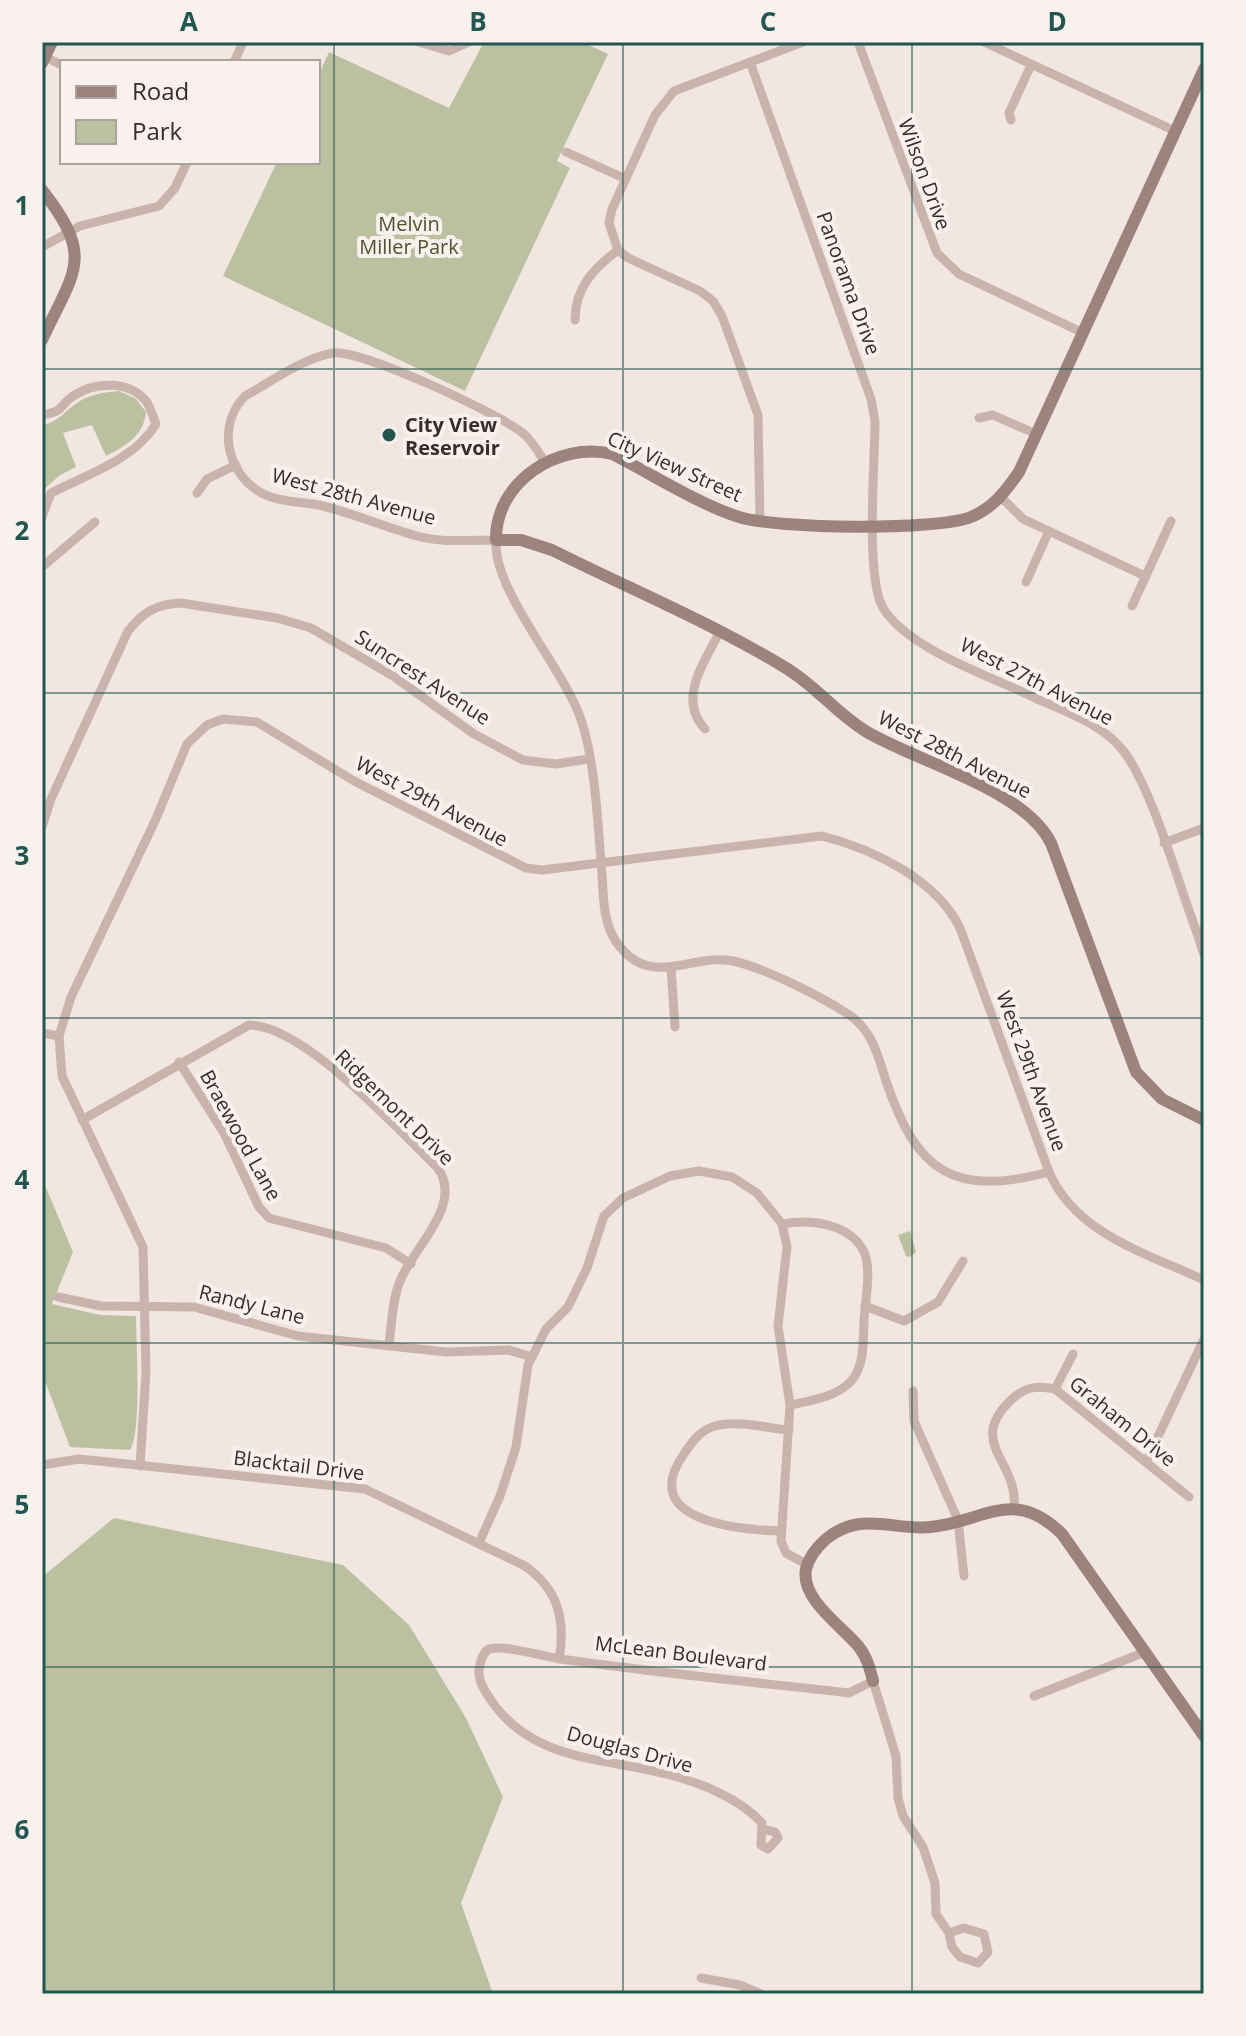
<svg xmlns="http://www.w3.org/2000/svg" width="1246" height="2036" font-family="'Open Sans',sans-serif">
<rect width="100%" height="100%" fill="#f1e6e0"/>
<g fill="#bbc0a1">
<path d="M 484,42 L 582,42 L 608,54 L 557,161 L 570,168 L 465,391 L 223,276 L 277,162 L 318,162 L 318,76 L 329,52 L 449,108 Z"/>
<path d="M 119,391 L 136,399 L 146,412 C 144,436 125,446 106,456 L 92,425 L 63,433 L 76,467 L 60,475 L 42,491 L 42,425 C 60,422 66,409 80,401 C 92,394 106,392 119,391 Z"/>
<path d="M 42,1178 L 73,1252 L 52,1304 L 100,1315 L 136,1316 C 136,1341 142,1433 130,1450 L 70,1447 L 42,1373 Z"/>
<path d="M 910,1231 L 916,1252 L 910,1257 L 906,1256 L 898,1235 Z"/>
<path d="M 114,1518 L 343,1565 L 409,1625 L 466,1718 L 503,1797 L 461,1903 L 493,1994 L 42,1994 L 42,1577 Z"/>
</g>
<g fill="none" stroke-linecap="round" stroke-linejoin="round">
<g stroke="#c9b4ad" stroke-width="9">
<path d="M 419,42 L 449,51 L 469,42"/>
<path d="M 858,42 L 937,253 L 959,274 L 1081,332"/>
<path d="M 984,42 L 1175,131"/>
<path d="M 45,57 L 62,65"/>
<path d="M 234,62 L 243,42"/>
<path d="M 750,62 L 871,399 L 875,421 C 875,463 865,576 883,608 C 908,649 990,676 1033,697 C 1063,711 1099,722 1121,748 C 1151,783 1179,886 1197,933 L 1204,930"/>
<path d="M 1011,120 L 1009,113 L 1031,65"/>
<path d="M 566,152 L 626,179"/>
<path d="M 42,247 L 80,226 L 159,206 L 175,188 L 187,162"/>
<path d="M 618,250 L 609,223 L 612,209 L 655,115 L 674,91 L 803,42"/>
<path d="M 575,320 C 575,288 593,269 618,250 L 628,258 L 700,291 L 713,301 L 722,316 L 758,415 L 760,521"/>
<path d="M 42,415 C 66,411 58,406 73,396 C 94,382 128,380 145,400 C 150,405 153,417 156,424 C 134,460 88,474 51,493 L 42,517"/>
<path d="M 979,418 L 993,415 L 1036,434"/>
<path d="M 546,464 C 539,453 533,442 524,434 C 500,414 361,349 333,353 C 303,358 271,382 245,396 C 218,424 225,469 258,491 C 277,503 302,501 323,506 C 355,514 385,527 417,536 C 442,543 470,540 496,540 C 492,588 561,666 579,714 C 594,752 598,821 601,863 C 604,888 601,918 615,940 C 649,992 692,952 733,961 C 765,968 820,996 848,1014 C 872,1030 878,1055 886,1081 C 917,1173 954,1197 1049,1172"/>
<path d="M 197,493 L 207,479 L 236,465"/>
<path d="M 1001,497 L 1023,519 L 1145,576"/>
<path d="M 42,567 L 95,522"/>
<path d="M 1026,582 L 1049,531"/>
<path d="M 1132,606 L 1171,521"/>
<path d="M 705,729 C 677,699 704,663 719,633"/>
<path d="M 42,827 L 51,799 L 128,631 C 143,612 157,604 181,603 L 277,618 L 311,628 L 393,676 L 474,734 L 523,760 L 556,764 L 588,759"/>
<path d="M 1164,843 L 1204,828"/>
<path d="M 1197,933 L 1204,955"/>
<path d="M 671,968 L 675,1027"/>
<path d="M 42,1033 L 59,1036"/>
<path d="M 179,1062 L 224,1133 L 259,1207 L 269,1218 L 386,1248 L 411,1264"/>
<path d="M 82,1120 L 249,1025 C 305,1026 396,1128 437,1167 C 465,1204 413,1248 400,1281 C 392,1300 392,1324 389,1344"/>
<path d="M 782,1224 C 810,1219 850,1223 864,1252 C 872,1271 865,1300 864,1320 C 863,1340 865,1364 852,1380 C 838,1397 810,1401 790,1405"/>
<path d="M 58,1297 L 101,1306 L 194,1307 L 298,1336 L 446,1352 L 509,1350 L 532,1357"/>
<path d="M 865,1306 L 904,1321 L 938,1302 L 963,1261"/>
<path d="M 1055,1389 L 1073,1354"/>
<path d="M 913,1391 L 914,1421 L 958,1520 L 964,1576"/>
<path d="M 1146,1462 L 1204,1339"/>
<path d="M 42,1465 L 79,1459 L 365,1489 L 525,1566 C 558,1589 566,1620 559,1659"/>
<path d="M 140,1466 L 146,1372 L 143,1247 L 62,1076 L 59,1036 L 71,997 L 155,821 L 187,744 L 207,725 L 223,719 L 257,722 L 354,781 L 526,868 L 542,870 L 822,836 C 873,849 937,880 960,928 L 1049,1172 C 1076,1234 1146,1253 1204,1280"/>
<path d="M 1014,1509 C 1020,1462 966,1444 1010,1401 C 1024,1387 1036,1385 1055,1389 L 1189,1497"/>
<path d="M 781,1531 C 740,1530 636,1521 684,1454 C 692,1442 700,1430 715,1426 C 737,1420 767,1428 789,1430"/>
<path d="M 479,1543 L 500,1496 L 516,1447 L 528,1365 L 546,1329 L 568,1307 L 587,1268 L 604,1216 L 623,1198 L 670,1176 L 699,1171 L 732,1177 L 757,1193 L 782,1224 L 787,1247 L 778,1326 L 790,1405 L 781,1541 L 786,1553 L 808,1565"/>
<path d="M 1034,1696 L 1145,1652"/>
<path d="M 763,1829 L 775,1832 L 778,1838 L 768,1849 L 761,1845 L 762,1823 C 739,1798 699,1782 666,1774 C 604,1758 534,1761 493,1703 C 486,1693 478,1682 479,1670 C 480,1663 482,1653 489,1649 C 503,1644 545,1657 561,1659 C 657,1673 753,1682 849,1693 L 873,1681 L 896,1756 L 898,1798 L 903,1816 L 923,1847 L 935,1883 L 936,1914 L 949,1933 L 952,1947 L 960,1957 L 978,1963 L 988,1952 L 984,1934 L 964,1928 L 949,1933"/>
<path d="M 701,1978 L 740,1985 L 761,1994"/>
</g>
<g stroke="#9d837e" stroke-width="12">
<path d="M 42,63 L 52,42"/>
<path d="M 1204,69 L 1019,472 C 1006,491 993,508 971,517 C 935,531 777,529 739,517 C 700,505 650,473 612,454 C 558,441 495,482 496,540 L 521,540 L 552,550 C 630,589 712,623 786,668 C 816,686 837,714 867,732 C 920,763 1024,789 1051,843 L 1136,1072 L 1162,1099 L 1204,1120"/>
<path d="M 42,190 C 95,258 75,269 42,340"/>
<path d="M 873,1681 C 870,1669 867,1657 859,1647 C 843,1627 800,1599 806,1569 C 809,1557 817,1547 826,1539 C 861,1510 893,1531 931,1527 C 984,1522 1013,1486 1062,1534 L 1204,1736"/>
</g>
</g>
<path fill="none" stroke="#235650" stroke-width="2" stroke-opacity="0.55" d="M 334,42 L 334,1994M 623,42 L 623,1994M 912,42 L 912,1994M 42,369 L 1204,369M 42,693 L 1204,693M 42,1018 L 1204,1018M 42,1343 L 1204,1343M 42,1667 L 1204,1667"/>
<circle fill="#235650" stroke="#f9f1ed" stroke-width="3" cx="389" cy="435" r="8"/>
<g text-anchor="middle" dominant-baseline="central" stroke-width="8" stroke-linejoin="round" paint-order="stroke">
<g font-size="20" fill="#382d2b" stroke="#f9f1ed">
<text transform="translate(925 174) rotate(70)">Wilson Drive</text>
<text transform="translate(849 283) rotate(70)">Panorama Drive</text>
<text transform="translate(675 466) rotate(24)">City View Street</text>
<text transform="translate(354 496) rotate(15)">West 28th Avenue</text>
<text transform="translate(423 677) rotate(33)">Suncrest Avenue</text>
<text transform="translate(1037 681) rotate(27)">West 27th Avenue</text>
<text transform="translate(955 754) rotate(27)">West 28th Avenue</text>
<text transform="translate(432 801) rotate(28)">West 29th Avenue</text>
<text transform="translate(1032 1071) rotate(70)">West 29th Avenue</text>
<text transform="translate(395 1107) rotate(44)">Ridgemont Drive</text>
<text transform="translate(241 1135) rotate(61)">Braewood Lane</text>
<text transform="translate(252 1304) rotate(14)">Randy Lane</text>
<text transform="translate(1123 1421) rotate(39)">Graham Drive</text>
<text transform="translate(299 1465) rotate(7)">Blacktail Drive</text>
<text transform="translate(681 1653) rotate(7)">McLean Boulevard</text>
<text transform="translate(630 1749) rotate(15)">Douglas Drive</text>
</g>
<g font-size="20" fill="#4e5430" stroke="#f9f1ed">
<text x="409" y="223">Melvin<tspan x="409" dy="23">Miller Park</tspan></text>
</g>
<g font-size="20" font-weight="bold" fill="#382d2b" stroke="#f9f1ed" text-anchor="start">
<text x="405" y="424">City View<tspan x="405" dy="23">Reservoir</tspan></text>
</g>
</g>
<rect width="1246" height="2036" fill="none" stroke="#f9f1ed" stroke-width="88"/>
<rect x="60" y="60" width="260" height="104" fill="#f9f1ed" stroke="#aca39f" stroke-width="2"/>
<rect x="76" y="86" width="40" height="12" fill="#9d837e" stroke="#aca39f" stroke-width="2"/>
<text x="132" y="100" font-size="24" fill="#382d2b">Road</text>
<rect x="76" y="120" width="40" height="24" fill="#bbc0a1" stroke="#aca39f" stroke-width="2"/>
<text x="132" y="140" font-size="24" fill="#382d2b">Park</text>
<rect x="44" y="44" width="1158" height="1948" fill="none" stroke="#235650" stroke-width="3"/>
<g font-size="26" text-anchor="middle" font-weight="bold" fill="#235650">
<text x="189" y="31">A</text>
<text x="478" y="31">B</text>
<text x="768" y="31">C</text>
<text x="1057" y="31">D</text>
<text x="22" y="215">1</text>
<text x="22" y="540">2</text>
<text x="22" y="865">3</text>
<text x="22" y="1189">4</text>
<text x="22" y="1514">5</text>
<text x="22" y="1839">6</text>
</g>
</svg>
